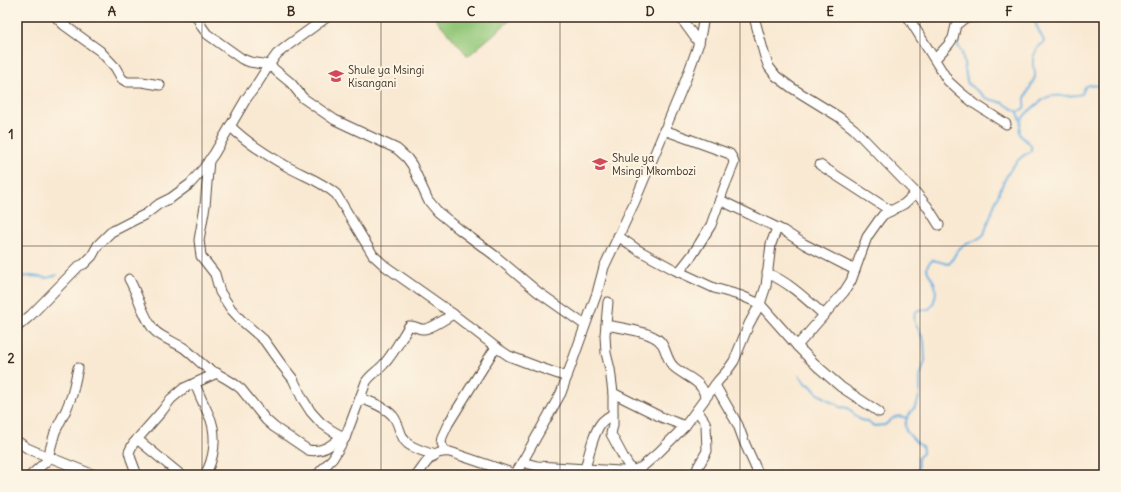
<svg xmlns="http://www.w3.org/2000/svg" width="1121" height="492" font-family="Delius,sans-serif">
<rect width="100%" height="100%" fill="#fcf5e5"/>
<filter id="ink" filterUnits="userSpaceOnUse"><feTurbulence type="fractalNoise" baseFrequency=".025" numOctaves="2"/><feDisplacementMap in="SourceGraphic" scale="8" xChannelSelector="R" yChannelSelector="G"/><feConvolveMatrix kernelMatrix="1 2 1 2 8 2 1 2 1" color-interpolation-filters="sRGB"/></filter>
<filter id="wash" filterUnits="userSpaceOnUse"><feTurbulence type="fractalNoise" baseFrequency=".012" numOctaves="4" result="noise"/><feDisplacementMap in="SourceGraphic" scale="16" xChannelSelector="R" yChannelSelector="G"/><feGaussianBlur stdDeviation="0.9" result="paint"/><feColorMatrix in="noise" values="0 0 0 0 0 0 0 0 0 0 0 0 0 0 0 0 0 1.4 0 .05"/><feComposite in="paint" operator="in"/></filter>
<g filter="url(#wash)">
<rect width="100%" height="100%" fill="#f9e9d3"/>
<path fill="#93c879" stroke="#67794c" d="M 434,17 L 514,17 L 468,56 Z"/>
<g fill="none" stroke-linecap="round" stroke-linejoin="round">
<g stroke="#6bb0e1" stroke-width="2">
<path d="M 961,25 L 961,31 L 957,41 L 958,46 L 962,52 L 967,81 L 969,85 L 978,91 L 986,98 L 1003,103 L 1018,112 L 1021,121"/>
<path d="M 1018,112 L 1024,108 L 1025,104 L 1025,98 L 1035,77 L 1035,72 L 1033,66 L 1033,57 L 1037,48 L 1043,43 L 1044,41 L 1036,25 L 1037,17"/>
<path d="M 17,277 L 32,276 L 47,278 L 57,275"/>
<path d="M 799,375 L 806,384 L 810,385 L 818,394 L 824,397 L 831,402 L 835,403 C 842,410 841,406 848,408 C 851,410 854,414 856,417 L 858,417 L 859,419 L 870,423 L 874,426 L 885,425 C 894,417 895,414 907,418"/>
<path d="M 915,475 L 918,468 L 918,458 L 923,453 L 923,450 L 922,446 L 917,443 L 906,431 L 905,425 L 907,418 L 917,404 L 920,394 L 920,377 L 925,361 L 924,341 L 914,320 L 915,313 L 918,310 L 929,309 C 935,303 937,293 935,285 C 932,275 920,269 933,260 L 948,264 L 950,263 C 954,258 955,252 961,247 C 968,242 979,241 984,234 C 993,211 1003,170 1023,156 C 1025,154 1028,153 1031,151 L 1031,145 C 1028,141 1022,139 1020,134 C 1019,131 1020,123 1022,119 C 1026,113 1044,97 1051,96 C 1062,95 1072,97 1082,94 L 1085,87 L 1088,85 L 1100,86 L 1104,82"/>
</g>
</g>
</g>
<g filter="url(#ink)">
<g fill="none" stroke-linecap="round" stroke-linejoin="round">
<g stroke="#584739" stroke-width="11">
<g id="minor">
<path d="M 56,17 L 64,25 L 100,51 L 115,67 L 122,79 L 127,82 L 142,82 L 160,85"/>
<path d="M 197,17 L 202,27 L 207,34 L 242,59 L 250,62 L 269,65 L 291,83 L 303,98 L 335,120 L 397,149 L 407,158 L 412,165 L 428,200 L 438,212 L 459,229 L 494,255 L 538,292 L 585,325"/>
<path d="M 680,17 L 699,43"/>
<path d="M 754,17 L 765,57 L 769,67 L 776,76 L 792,88 L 839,117 L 854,129 L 916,193 L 927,206 L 939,225"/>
<path d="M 908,17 L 948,81 L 960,92 L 975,104 L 1006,124"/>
<path d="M 935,59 L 949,44 L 953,38 L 956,25 L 965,18 L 977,17"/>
<path d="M 230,126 C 247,143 268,156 288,167 C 305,176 322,182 336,194 L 373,255 L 385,266 L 453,314 L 497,348 L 509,356 L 538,367 L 567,377"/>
<path d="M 664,130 L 730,154 L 733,159 L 734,163 L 724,188 L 711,225 L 693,254 L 679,272"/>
<path d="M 209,160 L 205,206 L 199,240 L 201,256 L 215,274 L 220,292 L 231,309 L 241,320 L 264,340 L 281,364 L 293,379 L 302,398 L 311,412 L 321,423 L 331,430 L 345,438"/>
<path d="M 820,165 L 891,211"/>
<path d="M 720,200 L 784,231 L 804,244 L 855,270"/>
<path d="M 618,236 L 638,250 L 675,270 L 714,288 L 742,296 L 760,304 L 799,348 L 817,366 L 841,387 L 879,412"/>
<path d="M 767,273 C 790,283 806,299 824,315"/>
<path d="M 129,279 C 138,294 143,318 155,331 C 161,337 176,343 184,348 C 192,354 199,362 207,368 C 219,375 231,380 241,389 L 266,420 L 274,427 L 308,450 C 322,453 332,445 342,436"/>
<path d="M 608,302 L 605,335 L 606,353 L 610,369 L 613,393 L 613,425 L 611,434 L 625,460 L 632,471"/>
<path d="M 606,325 C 620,328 642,330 654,337 C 668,344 664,358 674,367 C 685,377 704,381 705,398"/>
<path d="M 17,327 L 31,315 L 79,266 L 84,264 L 92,256 L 98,245 L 111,232 L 146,214 L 159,204 L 171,198 L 190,184 L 203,169 L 214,154 L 246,99 L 257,84 L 269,65 L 277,54 L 287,46 L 327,17"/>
<path d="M 797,346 L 844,292 L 851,281 L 867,237 L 879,220 L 883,215 L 904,204 L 916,193"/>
<path d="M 195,383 C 199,396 206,408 211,420 C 217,438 214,459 205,475"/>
<path d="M 715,385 L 738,425 L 745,444 L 759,475"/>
<path d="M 613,393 L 661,417 L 685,426"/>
<path d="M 360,398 C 371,402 386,407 393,416 C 400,424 399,437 408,444 C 415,449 426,452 434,455"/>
<path d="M 137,439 L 181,475"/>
<path d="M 17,441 L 27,448 L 34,451 L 94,475"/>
<path d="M 444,451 L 441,443 L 442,437 L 448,424 L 492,353 L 497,348"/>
<path d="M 48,457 L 55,432 L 66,410 L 72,395 L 78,368"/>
<path d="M 522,462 L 537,466 L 620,471 L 632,471 L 642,467 L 658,453 L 685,426 L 718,381 L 727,371 L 734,361 L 749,324 L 760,304 L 766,286 L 771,244 L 777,228"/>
<path d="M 585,469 C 589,455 593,432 602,422 C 605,419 609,416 613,414"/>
<path d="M 31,475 L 51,457"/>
<path d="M 137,475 L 131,459 L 129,452 L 133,444 L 162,411 L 171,399 L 184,388 L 217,373"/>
<path d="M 317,475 L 333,458 L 345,438 L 366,382 C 370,375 378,371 384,364 C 394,353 401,339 409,326 C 415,325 419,330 424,329 C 430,329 447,318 453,314"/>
<path d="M 417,475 C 427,462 432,450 450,452 L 515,474"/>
<path d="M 515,475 L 561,393 L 597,293 L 604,267 L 635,201 L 686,79 L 699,43 L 704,17"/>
<path d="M 695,475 L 698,467 L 707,451 L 706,425 L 705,422 L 697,410"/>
</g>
</g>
<use href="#minor" stroke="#fff" stroke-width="9"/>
</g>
</g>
<path fill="none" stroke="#3b2a1e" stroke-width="1" stroke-opacity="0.55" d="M 202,17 L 202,475M 381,17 L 381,475M 560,17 L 560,475M 740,17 L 740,475M 920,17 L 920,475M 17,246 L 1104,246"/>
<defs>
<g id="school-bare" transform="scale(1.2)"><path d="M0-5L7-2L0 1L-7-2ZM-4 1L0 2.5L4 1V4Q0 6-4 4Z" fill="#d1495b" stroke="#fcf5e5" stroke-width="2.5" paint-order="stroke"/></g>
</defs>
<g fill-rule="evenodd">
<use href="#school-bare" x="336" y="76"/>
<use href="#school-bare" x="600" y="164"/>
</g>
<g text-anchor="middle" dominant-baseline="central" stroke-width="4" stroke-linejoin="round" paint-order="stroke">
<g font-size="11" fill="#3b2a1e" stroke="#fcf5e5" text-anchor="start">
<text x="348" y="70">Shule ya Msingi<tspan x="348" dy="13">Kisangani</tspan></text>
<text x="612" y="158">Shule ya<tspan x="612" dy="13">Msingi Mkombozi</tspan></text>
</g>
</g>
<rect width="1121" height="492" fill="none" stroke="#fcf5e5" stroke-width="44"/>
<rect x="22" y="22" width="1077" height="448" fill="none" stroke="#3b2a1e" stroke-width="1.5"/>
<g font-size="13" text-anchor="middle" font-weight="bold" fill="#3b2a1e">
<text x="112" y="16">A</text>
<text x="291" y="16">B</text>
<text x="471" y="16">C</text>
<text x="650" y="16">D</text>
<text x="830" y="16">E</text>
<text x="1009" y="16">F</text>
<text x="11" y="139">1</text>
<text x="11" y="363">2</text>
</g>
</svg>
